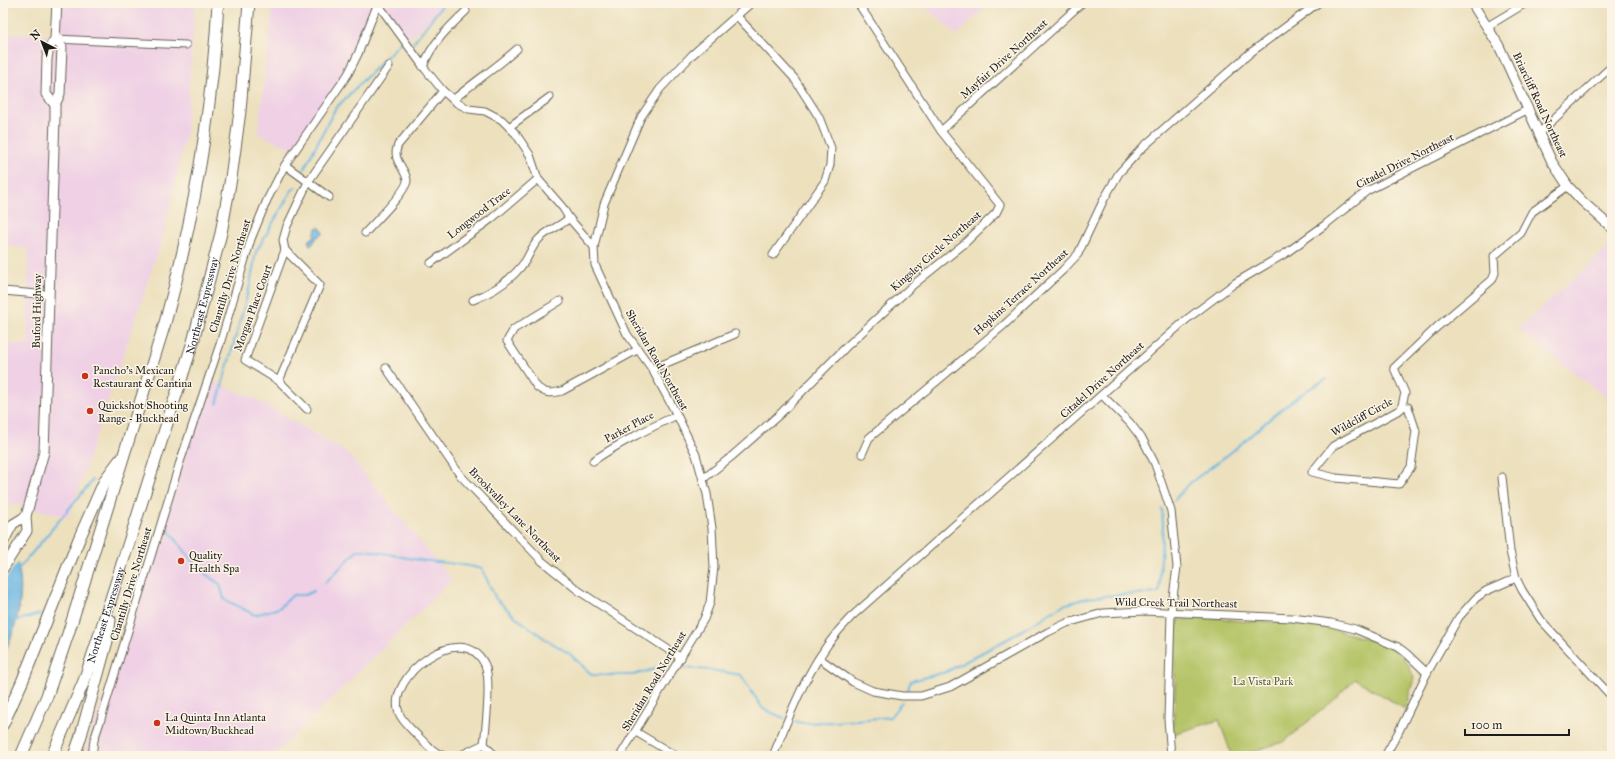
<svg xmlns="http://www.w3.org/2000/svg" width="1615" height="759" font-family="'IM FELL Great Primer',serif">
<rect width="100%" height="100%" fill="#fcf5e5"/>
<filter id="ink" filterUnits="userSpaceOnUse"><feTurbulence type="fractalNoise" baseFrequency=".025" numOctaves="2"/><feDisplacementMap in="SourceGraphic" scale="8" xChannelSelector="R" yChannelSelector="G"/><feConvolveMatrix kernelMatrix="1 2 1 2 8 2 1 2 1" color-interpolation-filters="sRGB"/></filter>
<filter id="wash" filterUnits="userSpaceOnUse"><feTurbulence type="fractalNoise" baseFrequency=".012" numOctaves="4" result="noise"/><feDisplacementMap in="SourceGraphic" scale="16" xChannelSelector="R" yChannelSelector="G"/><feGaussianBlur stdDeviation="0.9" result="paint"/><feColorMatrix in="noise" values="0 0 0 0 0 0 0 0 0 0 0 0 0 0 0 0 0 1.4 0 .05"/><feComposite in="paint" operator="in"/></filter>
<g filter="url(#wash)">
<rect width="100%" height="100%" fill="#ece0bd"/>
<g fill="#efd0e5">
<path d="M 56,3 L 195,3 L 186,134 L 164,233 L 69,517 L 3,502 L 3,344 L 28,344 L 28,249 L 3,245 L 3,33 L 55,36 Z"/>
<path d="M 273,3 L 375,3 L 348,76 L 296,150 L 258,134 Z"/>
<path d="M 380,3 L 448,3 L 407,40 Z"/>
<path d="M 921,3 L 990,3 L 957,35 Z"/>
<path d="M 1612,244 L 1612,402 L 1518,329 Z"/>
<path d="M 207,379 L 256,399 L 347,453 L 452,580 L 273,756 L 83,756 L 167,516 Z"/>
</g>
<path fill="#b5c467" stroke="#687042" d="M 1218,618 L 1239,621 L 1316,624 L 1380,643 L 1401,654 L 1408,664 L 1414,678 L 1405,709 L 1355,679 L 1328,705 L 1283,742 L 1237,756 L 1232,756 L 1219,720 L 1173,734 C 1173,719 1175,703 1175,688 C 1176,670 1171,635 1179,620 L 1183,619 Z"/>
<g fill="#68b6e2" stroke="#42697f">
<path d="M 319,227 L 322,230 L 323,234 L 317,237 L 313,244 L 310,245 L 308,241 L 314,237 L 316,228 Z"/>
<path d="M 3,542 C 7,548 13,554 16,560 C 27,588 17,630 3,655 Z"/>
</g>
<path fill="#ece0bd" d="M 3,540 L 12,549 L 18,562 L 3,582 Z"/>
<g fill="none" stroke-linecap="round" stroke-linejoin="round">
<g stroke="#68b6e2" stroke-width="2">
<path d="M 413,43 L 444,3"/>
<path d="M 304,169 L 335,109 L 400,43"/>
<path d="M 217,404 L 250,285 L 256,252 L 292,190 L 296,187"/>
<path d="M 1174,501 C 1188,481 1211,468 1230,453 C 1261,428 1290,397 1327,379"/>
<path d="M 167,528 C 183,548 197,571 220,584 L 224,599 L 255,615 L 279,608 L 293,595 L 305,595 L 314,591"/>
<path d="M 17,571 L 93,480"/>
<path d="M 325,583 L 358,550 C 381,550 399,558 420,560 C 441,563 461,563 482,569 L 496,599 L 518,619 L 544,638 L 570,654 L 592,675 L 633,675 L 669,665"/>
<path d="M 15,621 L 40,614"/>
<path d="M 684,668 L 711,670 L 741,675 L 763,709 L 784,718"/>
<path d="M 907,691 L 911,681 L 946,672 L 1011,637 L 1063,605 L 1087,598 L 1115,595 L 1159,593 L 1163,525 L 1162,509"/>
<path d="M 795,721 L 801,723 L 834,722 L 890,717 L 902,702"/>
</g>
</g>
</g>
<g filter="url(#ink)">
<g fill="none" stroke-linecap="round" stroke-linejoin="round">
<g stroke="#656154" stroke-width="9">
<g id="minor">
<path d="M 378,4 L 425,69 L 443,91 L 457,103 L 469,109 L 485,111 L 502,120 L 516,134 L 530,155 L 538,179 L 563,208 L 569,218 L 594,247"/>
<path d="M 737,16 L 794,78 L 819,117 L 831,148 L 830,165 L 825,181 L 773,255"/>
<path d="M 1488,26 L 1526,3"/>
<path d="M 55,39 L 186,45"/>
<path d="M 423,67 C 431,44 449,27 466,11"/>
<path d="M 453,100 C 474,82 497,67 517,49"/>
<path d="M 509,127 L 550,97"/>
<path d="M 941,131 L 1082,3"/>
<path d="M 1539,133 L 1612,66"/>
<path d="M 285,165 L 329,197"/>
<path d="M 365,233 C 373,224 408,190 407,180 C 405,167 391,160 398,145 L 443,91"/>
<path d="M 285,250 L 245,360 L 279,381 L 307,409"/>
<path d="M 431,263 L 491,219 L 538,179"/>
<path d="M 3,291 L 49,295"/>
<path d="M 473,300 C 493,292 513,279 526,260 C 530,253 533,245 539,239 C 547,230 560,227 569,218"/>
<path d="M 560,301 L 514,329 L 507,341 L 537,387 C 546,394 551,394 562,391 L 637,350"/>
<path d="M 386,368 L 460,475 L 542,561 L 579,591 L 681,658"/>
<path d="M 652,369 L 735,334"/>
<path d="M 279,381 L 320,285 L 285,250 L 283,240 L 287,226 L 308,182 L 389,66"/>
<path d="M 1102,395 L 1130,423 L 1143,440 L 1155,464 L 1171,511 L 1177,567 L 1171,612 L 1168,719 L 1171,756"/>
<path d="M 1402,406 L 1408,407 L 1416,431 L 1411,467 L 1399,484 L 1336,478 L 1312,472 L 1333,446 L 1401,409 L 1405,393 L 1394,368 L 1437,327 L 1492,280 L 1495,273 L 1494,256 L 1521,233 L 1532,212 L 1568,186"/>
<path d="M 862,454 L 869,438 L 1004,325 L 1063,270 L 1078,254 L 1104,199 L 1119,173 L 1142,148 L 1250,53 L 1318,3"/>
<path d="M 593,461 C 619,443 648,429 677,415"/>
<path d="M 1502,477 L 1510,551 L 1516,578 L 1522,590 L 1541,620 L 1612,697"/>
<path d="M 703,479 L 731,457 L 780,414 L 846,347 L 913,285 L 964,244 L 996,213 L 1000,205 L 941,131 L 858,3"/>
<path d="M 819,658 L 853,682 L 873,691 L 902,696 L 921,696 L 950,687 L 1048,632 L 1067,623 L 1103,613 L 1144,611 L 1292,618 L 1331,623 L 1355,629 L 1398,647 L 1406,653 L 1427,673"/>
<path d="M 636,732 L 676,756"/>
<path d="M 484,744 L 495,756"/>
<path d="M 92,756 L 94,740 L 101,719 L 179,465 L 220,344 L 251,239 L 267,200 L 285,165 L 348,74 L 358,54 L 378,3"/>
<path d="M 444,756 C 432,752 425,743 416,734 C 410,728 402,721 399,713 C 385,677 463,617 485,665 C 491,679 486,727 484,744 L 459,756"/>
<path d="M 620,756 L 704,619 L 710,603 L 714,567 L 712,528 L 707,494 L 696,455 L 677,415 L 652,369 L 627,334 L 595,265 L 594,247 L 604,204 L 641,117 L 660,89 L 692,55 L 751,3"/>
<path d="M 773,756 C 793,706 812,656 851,617 L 1187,319 L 1235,283 L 1286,253 L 1326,224 L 1367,191 L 1529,109"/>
<path d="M 1385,756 L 1398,733 L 1427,673 L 1459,617 L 1476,598 L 1486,591 L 1516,578"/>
</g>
</g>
<g stroke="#656154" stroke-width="11">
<g id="major">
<path d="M 1472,3 L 1499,46 L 1552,162 L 1568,186 L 1582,201 L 1612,228"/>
<path d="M 55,105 L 46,94 L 47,58 L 49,48 L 55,39 L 57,3"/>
<path d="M 3,543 L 13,524 L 26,516"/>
<path d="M 3,569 L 27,531 L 26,516 L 44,452 L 55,117 L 55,105 L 60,94 L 62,47 L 55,39"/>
</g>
</g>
<g stroke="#656154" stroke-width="13">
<g id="highway">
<path d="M 3,724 L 22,682 L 79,539 L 105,480 L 119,461"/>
<path d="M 21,756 L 47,696 L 68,634 L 165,323 C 194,218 212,112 218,3"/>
<path id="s1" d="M 52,756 L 84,681 L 99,636 L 193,342 L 221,233 L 231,178 L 240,111 L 249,3"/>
<path d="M 74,756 L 80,739 L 107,641 L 110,620"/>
</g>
</g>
<use href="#minor" stroke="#fff" stroke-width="7"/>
<use href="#major" stroke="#fff" stroke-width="9"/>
<use href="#highway" stroke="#fff" stroke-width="11"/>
</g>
</g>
<g fill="#c8321e" stroke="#fcf5e5" stroke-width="1.5">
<circle cx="85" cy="376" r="4"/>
<circle cx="90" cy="411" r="4"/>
<circle cx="181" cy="561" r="4"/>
<circle cx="157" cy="723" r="4"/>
</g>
<g text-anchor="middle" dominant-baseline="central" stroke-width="3" stroke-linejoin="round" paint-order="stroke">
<g font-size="11" fill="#1c1c1c" stroke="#fcf5e5">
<text transform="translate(1004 59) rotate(-42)">Mayfair Drive Northeast</text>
<text transform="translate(1540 105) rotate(65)">Briarcliff Road Northeast</text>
<text transform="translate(1405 161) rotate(-27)">Citadel Drive Northeast</text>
<text transform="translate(479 213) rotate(-38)">Longwood Trace</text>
<text transform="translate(936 251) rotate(-41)">Kingsley Circle Northeast</text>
<text transform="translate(230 276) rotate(-73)">Chantilly Drive Northeast</text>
<text transform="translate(1021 292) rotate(-42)">Hopkins Terrace Northeast</text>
<text stroke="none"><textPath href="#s1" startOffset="475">Northeast Expressway</textPath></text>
<text transform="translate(253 308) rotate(-70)">Morgan Place Court</text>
<text transform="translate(37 311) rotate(-89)">Buford Highway</text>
<text transform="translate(657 360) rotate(60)">Sheridan Road Northeast</text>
<text transform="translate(1102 380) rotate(-42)">Citadel Drive Northeast</text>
<text transform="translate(1362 417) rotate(-29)">Wildcliff Circle</text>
<text transform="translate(629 427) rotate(-28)">Parker Place</text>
<text transform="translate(515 515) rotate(46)">Brookvalley Lane Northeast</text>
<text transform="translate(131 584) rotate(-73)">Chantilly Drive Northeast</text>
<text transform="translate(1176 603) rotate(1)">Wild Creek Trail Northeast</text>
<text stroke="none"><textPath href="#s1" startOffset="151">Northeast Expressway</textPath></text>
<text transform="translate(654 681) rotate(-59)">Sheridan Road Northeast</text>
</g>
<g font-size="11" fill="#1c1c1c" stroke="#fcf5e5" text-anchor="start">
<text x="93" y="370">Pancho's Mexican<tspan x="93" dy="13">Restaurant &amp; Cantina</tspan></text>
<text x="98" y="405">Quickshot Shooting<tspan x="98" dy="13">Range - Buckhead</tspan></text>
<text x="189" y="555">Quality<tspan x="189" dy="13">Health Spa</tspan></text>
<text x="165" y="717">La Quinta Inn Atlanta<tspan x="165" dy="13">Midtown/Buckhead</tspan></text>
</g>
<g font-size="11" fill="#525736" stroke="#fcf5e5">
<text x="1263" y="681">La Vista Park</text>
</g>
</g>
<rect width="1615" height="759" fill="none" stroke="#fcf5e5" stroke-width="16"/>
<g transform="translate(42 42) rotate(318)" stroke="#fcf5e5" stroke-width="3" paint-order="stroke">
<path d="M0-3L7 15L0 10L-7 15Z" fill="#1c1c1c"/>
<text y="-6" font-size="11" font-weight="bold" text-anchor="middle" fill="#1c1c1c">N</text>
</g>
<path d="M1465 729v6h104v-6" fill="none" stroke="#1c1c1c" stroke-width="2"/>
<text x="1471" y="729" font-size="12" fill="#1c1c1c" stroke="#fcf5e5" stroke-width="3" paint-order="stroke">100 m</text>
</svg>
